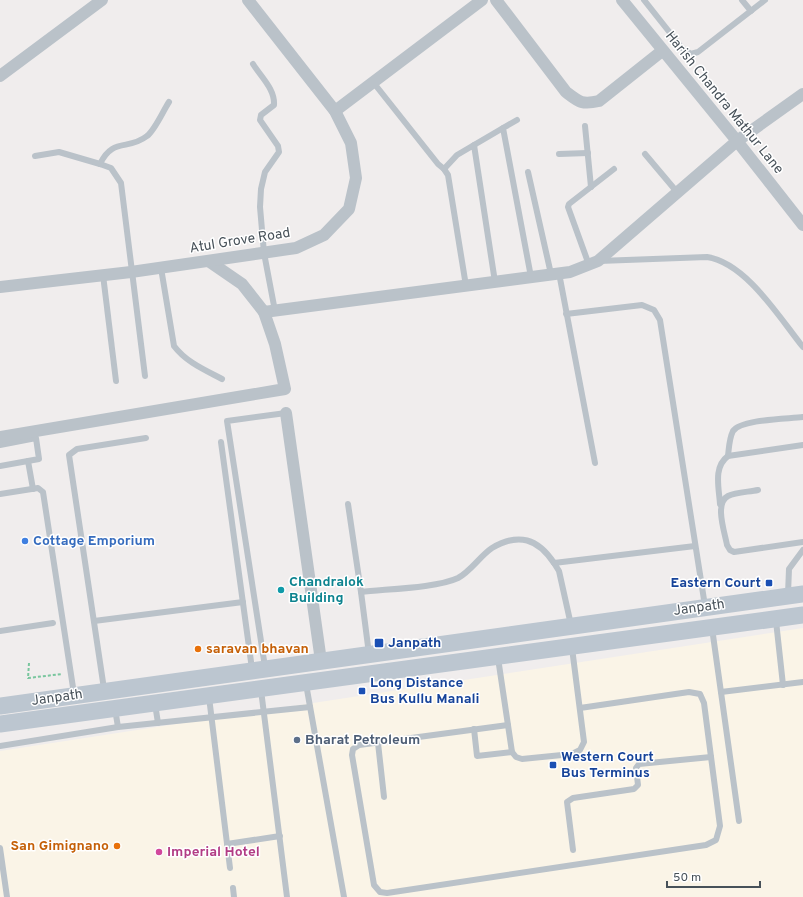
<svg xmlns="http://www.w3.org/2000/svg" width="803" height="897" font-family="Overpass,sans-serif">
<rect width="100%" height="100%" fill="#f0eded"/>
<path fill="#faf4e7" d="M 803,628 L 803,897 L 0,897 L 0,751 Z"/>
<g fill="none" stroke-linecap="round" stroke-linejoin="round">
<path stroke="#79c69e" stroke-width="2" stroke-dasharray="3 2" stroke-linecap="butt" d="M 29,663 L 28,678 L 62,674"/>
<g stroke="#bac2c9" stroke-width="6">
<path d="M 644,0 L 682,48 L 691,54 L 698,52 L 765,0"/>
<path d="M 742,0 L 751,11"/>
<path d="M 253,64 C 261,77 275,89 274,105 L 261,115 L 260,120 L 278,146 L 279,152 L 265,172 L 261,189 L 260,207 L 264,253 L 275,311"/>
<path d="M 373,82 L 438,164 L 444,169"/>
<path d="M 517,120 L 503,128 L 531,277"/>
<path d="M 585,126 L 591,187"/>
<path d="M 474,145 L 503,128"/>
<path d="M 559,154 L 588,153"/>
<path d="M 645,154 L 677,192"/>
<path d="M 35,156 L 59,152 L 100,164 L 111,168 L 121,183 L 145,376"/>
<path d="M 100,164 C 113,137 128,151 147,136 C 155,130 163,111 169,102"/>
<path d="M 528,172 L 551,274"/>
<path d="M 599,261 L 707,257 C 746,263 779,317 803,347"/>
<path d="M 589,265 L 568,207 L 569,204 L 614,169"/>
<path d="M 161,268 L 174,346 C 186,362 205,370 222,379"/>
<path d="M 559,273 L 595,463"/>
<path d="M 103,275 L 116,381"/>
<path d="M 466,286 L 448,175 L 444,169 L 457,155 L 474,145 L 495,282"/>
<path d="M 566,314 L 642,305 L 654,310 L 660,320 L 705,606"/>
<path d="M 221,442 L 252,669"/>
<path d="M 0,445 L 36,438 L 39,459 L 0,466"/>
<path d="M 728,456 C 729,448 729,439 733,431 C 741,419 788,419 803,417"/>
<path d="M 28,461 L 33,489"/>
<path d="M 758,490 C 749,492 736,492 728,496 C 714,503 725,533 727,545 L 730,550 L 734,552 L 803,542"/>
<path d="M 0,494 L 38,488 L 43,492 L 74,694"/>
<path d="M 348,504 L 361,592 C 386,589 437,588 458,578 C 471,571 480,556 492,548 C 519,532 538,539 554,563 L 695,546"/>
<path d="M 720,504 C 719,488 713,467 728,456 L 803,445"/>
<path d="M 554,563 L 559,571 L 571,625"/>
<path d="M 361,592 L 369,654"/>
<path d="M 788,594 L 789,569 L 803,550"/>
<path d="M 94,621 L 243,602"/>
<path d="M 776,621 L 783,685"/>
<path d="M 712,628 L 739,821"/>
<path d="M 0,631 L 53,623"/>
<path d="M 498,658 L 512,752 L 516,757 L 522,759 L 572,754 L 580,750 L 584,742 L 572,648"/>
<path d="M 265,667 L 227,421 L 286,413"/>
<path d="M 306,684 L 344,897"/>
<path d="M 104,689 L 69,455 L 77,449 L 146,438"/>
<path d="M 261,690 L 287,897"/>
<path d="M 721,692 L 803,682"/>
<path d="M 209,697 L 230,868"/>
<path d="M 155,704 L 158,723"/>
<path d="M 115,709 L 118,727"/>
<path d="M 508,725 L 359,745 L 353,749 L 352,755 L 374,885 L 380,892 L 387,893 L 706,845 L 716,840 L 720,826 L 704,703 L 700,694 L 689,692 L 580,708"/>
<path d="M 474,729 L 477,756 L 512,752"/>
<path d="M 378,743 L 384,797"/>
<path d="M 0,746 L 118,727 L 310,707"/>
<path d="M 227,844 L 280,836"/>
<path d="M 0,848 L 7,897"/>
<path d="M 573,850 L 567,802 L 573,798 L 634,789 L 638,785 L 636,768 L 639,764 L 711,757"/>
<path d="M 233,888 L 234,897"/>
</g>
<g stroke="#bac2c9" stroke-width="12">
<path d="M 496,0 L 566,92 C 579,102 582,105 599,101 L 662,51"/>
<path d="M 622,0 L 737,141 L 803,225"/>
<path d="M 0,76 L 102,0"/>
<path d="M 335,111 L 482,0"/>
<path d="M 210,262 L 242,284 L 264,312 L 570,272 L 598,261 L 737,141 L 803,94"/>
<path d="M 0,287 L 131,272 L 296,248 L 324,235 L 349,209 L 356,178 L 351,143 L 335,111 L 248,0"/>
<path d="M 286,413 L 321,661"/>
<path d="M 0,437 L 285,389 L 275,344 L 264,312"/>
</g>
<g stroke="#bcc6d0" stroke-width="17">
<path d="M 0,706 L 803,594"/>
<path d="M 0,724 L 803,615"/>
</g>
</g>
<circle fill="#3f7fe0" stroke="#fff" stroke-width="1.5" cx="25" cy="541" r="4"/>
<g fill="#1a4fb4" stroke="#fff" stroke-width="1.5">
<rect x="765" y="579" width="8" height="8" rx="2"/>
<rect x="374" y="638" width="10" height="10" rx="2"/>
<rect x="358" y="687" width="8" height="8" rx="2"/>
<rect x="549" y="761" width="8" height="8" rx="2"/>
</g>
<circle fill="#0f9aa8" stroke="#fff" stroke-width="1.5" cx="281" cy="590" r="4"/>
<g fill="#e8710a" stroke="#fff" stroke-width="1.5">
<circle cx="198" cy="649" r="4"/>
<circle cx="117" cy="846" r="4"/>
</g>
<circle fill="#5c6f8a" stroke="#fff" stroke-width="1.5" cx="297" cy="740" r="4"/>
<circle fill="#d1479c" stroke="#fff" stroke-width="1.5" cx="159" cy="852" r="4"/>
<g text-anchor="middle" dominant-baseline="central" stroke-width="3" stroke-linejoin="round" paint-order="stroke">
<g font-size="14" fill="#475159" stroke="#fff">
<text transform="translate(724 103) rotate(51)">Harish Chandra Mathur Lane</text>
<text transform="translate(240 241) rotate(-9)">Atul Grove Road</text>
<text transform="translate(699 608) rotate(-8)">Janpath</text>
<text transform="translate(57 698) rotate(-8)">Janpath</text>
</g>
<g font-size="14" font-weight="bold" fill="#366cbe" stroke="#fff" text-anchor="start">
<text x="33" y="541">Cottage Emporium</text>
</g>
<g font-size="14" font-weight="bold" fill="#0d838f" stroke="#fff" text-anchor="start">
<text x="289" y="582">Chandralok<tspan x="289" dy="16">Building</tspan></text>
</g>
<g font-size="14" font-weight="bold" fill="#164399" stroke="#fff" text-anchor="start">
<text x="761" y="583" text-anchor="end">Eastern Court</text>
<text x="388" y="643">Janpath</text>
<text x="370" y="683">Long Distance<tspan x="370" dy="16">Bus Kullu Manali</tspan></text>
<text x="561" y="757">Western Court<tspan x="561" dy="16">Bus Terminus</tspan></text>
</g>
<g font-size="14" font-weight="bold" fill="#c56008" stroke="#fff" text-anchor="start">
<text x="206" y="649">saravan bhavan</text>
<text x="109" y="846" text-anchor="end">San Gimignano</text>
</g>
<g font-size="14" font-weight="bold" fill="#4e5e75" stroke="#fff" text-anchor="start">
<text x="305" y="740">Bharat Petroleum</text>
</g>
<g font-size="14" font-weight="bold" fill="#b23c85" stroke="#fff" text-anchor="start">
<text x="167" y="852">Imperial Hotel</text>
</g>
</g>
<path d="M667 881v6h93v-6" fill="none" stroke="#475159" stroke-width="2"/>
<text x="673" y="881" font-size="12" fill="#475159" stroke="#ffffff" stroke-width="3" paint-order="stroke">50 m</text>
</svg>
